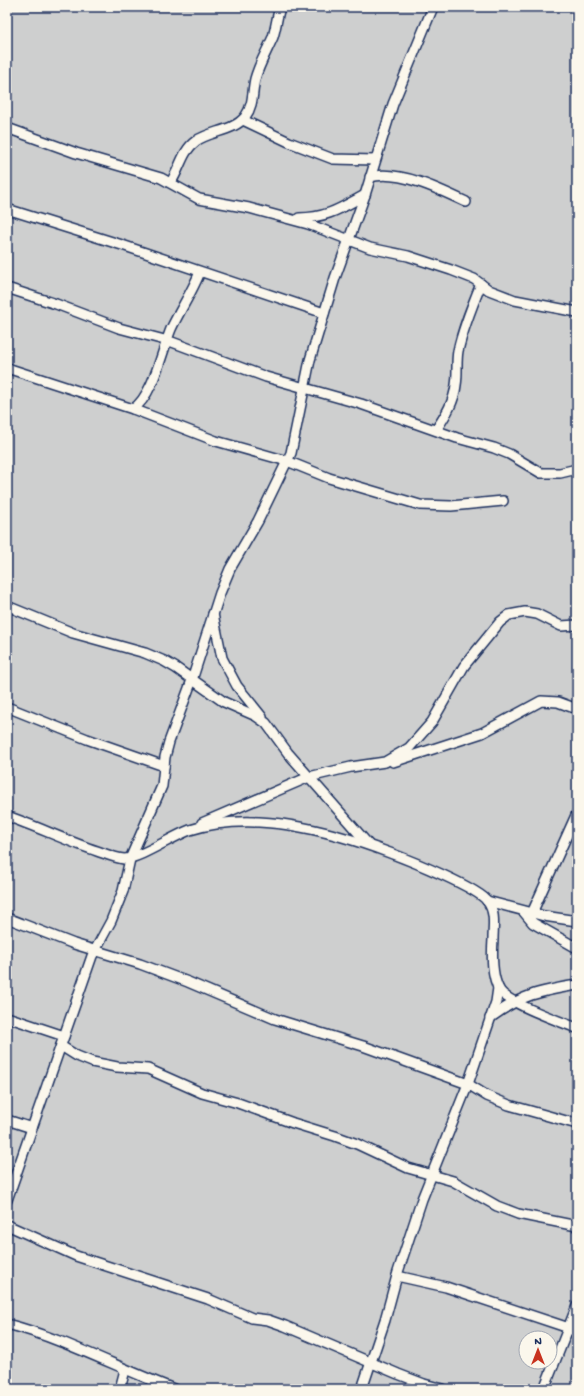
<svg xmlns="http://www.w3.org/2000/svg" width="584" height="1396" font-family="'Gochi Hand',sans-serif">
<rect width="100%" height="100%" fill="#eeebe4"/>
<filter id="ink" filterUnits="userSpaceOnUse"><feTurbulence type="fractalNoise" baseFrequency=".025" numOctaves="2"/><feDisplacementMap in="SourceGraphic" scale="8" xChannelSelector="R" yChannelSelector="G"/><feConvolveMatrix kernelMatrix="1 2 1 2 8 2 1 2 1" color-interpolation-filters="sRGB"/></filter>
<g filter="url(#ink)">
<path fill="#cecfcf" stroke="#747f96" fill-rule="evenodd" d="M 7,7 L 577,7 L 577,1389 L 7,1389 ZM 526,1338 L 550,1338 L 550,1362 L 526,1362 Z"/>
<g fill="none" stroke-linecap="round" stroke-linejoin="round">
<g stroke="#1b2f5e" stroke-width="12">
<g id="minor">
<path d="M 243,120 L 289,142 L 333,159 L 375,160"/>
<path d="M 7,128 L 76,153 L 161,178 L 199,199 L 249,208 L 308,224 L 370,248 L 408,256 L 451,270 L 474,279 L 489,290 L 515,300 L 577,312"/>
<path d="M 370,177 C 398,169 441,190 466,202"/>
<path d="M 171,182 C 180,169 182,151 196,141 C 210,131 234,131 245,117 C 254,105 252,92 255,79 C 259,64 267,51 273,37 C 276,27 277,17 280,7"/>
<path d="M 7,209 L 122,245 L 324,313"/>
<path d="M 299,218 C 327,218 341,208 365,195"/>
<path d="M 7,288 L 56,304 L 119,328 L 172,342 L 266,377 L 361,404 L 457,438 L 494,448 L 509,454 L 541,473 L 560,473 L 577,469"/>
<path d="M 7,368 L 133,409 L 216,441 L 287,461 L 329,478 L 420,505 L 451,506 L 503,501"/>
<path d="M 133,409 C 153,396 162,351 171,329 C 180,310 192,292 200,272"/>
<path d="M 436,430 C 445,416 454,403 456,385 C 458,374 456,362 458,351 C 463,328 472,306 481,284"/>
<path d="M 7,606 L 73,633 L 145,653 L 164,661 L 176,668 L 224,702 L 256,716 L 266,723 L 288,753 L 368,844"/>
<path d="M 213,614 L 222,658 L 237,686 L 262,717"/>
<path d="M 7,707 L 87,739 L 164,766"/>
<path d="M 393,762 L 482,733 L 541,701 L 558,702 L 577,709"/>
<path d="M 7,816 C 38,827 67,841 97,851 C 106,854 115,858 124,859 C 139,859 173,836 190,830 C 254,810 329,830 390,853 C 409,860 479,888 488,902 C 496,913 493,927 493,939 C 492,954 491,977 500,991 C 508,1003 561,1022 577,1028"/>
<path d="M 202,823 L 309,777 L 351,767 L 385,762 L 409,748 L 432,722 L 464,666 L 500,622 L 509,615 L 525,612 L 537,614 L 561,626 L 577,625"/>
<path d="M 487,901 L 544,916 L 577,921"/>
<path d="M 523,911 L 533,923 L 577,948"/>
<path d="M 532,913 L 577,813"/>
<path d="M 7,918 L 74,944 L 140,964 L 188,982 L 275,1019 L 363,1046 L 468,1084 L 487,1096 L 509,1105 L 577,1124"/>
<path d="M 7,1017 L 64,1036"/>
<path d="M 490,1018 C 521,995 540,991 577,985"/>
<path d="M 61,1046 L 77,1056 L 92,1062 L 117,1067 L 148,1069 L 202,1093 L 238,1103 L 293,1123 L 335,1136 L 357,1144 L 408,1168 L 453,1181 L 497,1206 L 518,1214 L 577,1226"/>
<path d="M 7,1120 L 32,1128"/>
<path d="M 7,1200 L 92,956 L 111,921 L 123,891 L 130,859 L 162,786 L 165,757 L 169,742 L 192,680 L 220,593 L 230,569 L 258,521 L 291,453 L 310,360 L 335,278 L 365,195 L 393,104 L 433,7"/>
<path d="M 7,1225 L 76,1256 L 208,1299 L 252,1318 L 268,1320 L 285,1326 L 398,1374 L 424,1384 L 443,1389"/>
<path d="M 397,1276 L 446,1287 L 569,1328 L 577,1333"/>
<path d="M 7,1324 C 65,1339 118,1368 174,1389"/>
<path d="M 120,1389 L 125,1370"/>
<path d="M 362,1389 L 385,1320 L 398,1272 L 422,1199 L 468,1084 L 496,1002 L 498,988"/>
<path d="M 544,1389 L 577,1306"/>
</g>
</g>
<use href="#minor" stroke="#fbf7ec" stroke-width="9"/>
</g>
</g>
<rect width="584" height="1396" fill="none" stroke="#fbf7ec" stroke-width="24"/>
<rect x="12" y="12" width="560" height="1372" fill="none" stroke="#1b2f5e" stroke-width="1.5" filter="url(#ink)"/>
<g transform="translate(538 1350)"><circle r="19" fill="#fbf7ec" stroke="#a1a7b3"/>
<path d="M0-3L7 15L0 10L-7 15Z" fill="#c8321e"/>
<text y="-6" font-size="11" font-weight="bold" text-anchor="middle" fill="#1b2f5e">N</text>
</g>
</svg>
